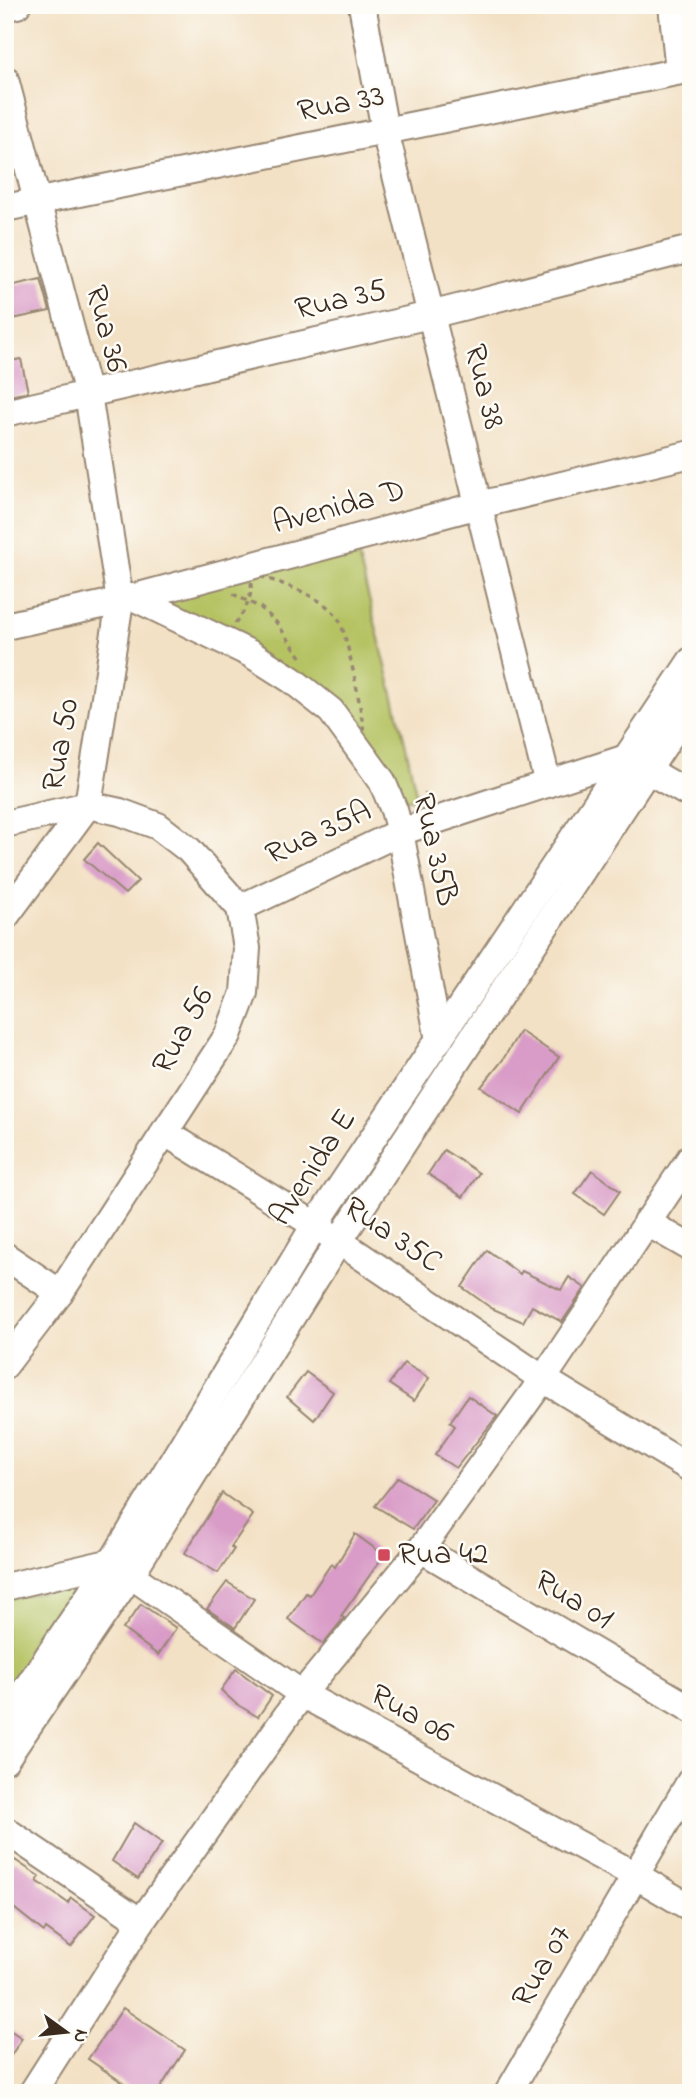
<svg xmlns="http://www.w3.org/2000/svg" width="696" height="2098" font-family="'Indie Flower',sans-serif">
<rect width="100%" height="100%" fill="#fdfcf7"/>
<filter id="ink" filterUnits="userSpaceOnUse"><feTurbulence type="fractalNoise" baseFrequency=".0143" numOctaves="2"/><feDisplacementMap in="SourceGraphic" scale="14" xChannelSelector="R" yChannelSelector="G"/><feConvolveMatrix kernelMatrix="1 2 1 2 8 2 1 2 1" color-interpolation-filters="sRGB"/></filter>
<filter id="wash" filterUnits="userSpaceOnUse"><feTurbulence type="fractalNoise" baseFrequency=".00686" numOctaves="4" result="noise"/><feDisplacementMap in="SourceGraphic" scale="28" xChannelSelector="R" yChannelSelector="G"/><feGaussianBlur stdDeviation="1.57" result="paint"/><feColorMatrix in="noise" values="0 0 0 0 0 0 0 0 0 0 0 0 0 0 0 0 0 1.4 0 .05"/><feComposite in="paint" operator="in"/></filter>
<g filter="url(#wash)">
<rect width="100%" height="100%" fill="#f3e1c5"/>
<g fill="#b6c364" stroke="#787641" stroke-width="2">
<path d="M 357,551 L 405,742 L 417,798 L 402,800 L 339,707 L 163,608 L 161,595 Z"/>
<path d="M 81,1584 L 5,1700 L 5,1599 Z"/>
</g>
<g id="blocks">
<g fill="#d99bc7">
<path d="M 41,279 L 50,311 L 8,320 L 5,287 Z"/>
<path d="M 21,359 L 28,392 L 5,397 L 5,362 Z"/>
<path d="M 98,843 L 138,881 L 125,894 L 84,859 Z"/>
<path d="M 520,1031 L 559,1057 L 522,1114 L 481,1087 L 502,1061 Z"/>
<path d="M 444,1150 L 479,1173 L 463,1197 L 428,1174 Z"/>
<path d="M 592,1170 L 620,1191 L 604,1214 L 575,1194 Z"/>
<path d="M 487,1250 L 520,1274 L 522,1271 L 561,1290 L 569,1277 L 585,1288 L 562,1322 L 532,1306 L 523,1322 L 491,1308 L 462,1287 Z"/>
<path d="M 404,1363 L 429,1378 L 414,1401 L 389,1384 Z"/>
<path d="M 306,1372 L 333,1392 L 314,1420 L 287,1397 Z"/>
<path d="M 468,1396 L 497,1416 L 456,1468 L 435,1455 L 455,1426 L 450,1422 Z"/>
<path d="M 398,1477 L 434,1500 L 413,1529 L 375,1506 Z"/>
<path d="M 222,1493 L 253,1515 L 231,1547 L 234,1549 L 218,1573 L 185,1553 Z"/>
<path d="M 355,1534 L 384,1555 L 341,1616 L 344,1618 L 323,1644 L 288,1619 L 306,1593 L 310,1595 L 331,1564 L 335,1567 Z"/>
<path d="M 227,1582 L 254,1599 L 235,1628 L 207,1609 Z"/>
<path d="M 141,1604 L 176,1628 L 158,1655 L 123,1629 Z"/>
<path d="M 236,1669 L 272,1696 L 258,1717 L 235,1703 L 221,1690 Z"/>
<path d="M 134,1823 L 162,1843 L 138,1879 L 112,1861 Z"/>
<path d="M 15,1860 L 40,1877 L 37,1881 L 68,1903 L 71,1898 L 95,1915 L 71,1947 L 46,1929 L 44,1932 L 5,1901 L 5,1874 Z"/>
<path d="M 123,2008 L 185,2050 L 157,2093 L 138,2093 L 88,2059 Z"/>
<path d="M 5,2027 L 22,2038 L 5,2065 Z"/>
</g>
</g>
</g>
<g filter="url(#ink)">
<use href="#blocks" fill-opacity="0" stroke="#978672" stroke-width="2"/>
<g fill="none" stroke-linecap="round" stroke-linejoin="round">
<g stroke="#978672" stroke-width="30">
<g id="minor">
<path d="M 362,5 L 385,131 L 548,784"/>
<path d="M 672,5 L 679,71"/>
<path d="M 5,8 L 17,5"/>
<path d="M 5,79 L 88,394 L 120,601 L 88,805 L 5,917"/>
<path d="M 5,208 L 691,69"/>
<path d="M 5,413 L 430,315 L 691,249"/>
<path d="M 133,597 L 251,654 L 292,680 L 331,711 L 382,781 L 394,810 L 400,832 L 439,1040"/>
<path d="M 5,626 L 120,601 L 479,505 L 691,454"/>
<path d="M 5,824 L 88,805 L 120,812 L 158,826 L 189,850 L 240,908 L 247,948 L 244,993 L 228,1035 L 60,1293 L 5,1365"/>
<path d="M 240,908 L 400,832 L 626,758 L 691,795"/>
<path d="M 164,1132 L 315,1225 L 543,1379 L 691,1469"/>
<path d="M 646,1222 L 691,1248"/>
<path d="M 5,1256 L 60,1293"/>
<path d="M 421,1549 L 691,1709"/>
<path d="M 5,1587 L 112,1562 L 302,1694 L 635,1875 L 691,1908"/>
<path d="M 5,1720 L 112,1562 L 315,1225 L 691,661"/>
<path d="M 5,1760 L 131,1574 L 339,1241 L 691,704"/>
<path d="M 5,1830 L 141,1922"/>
<path d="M 32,2093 L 141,1922 L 302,1694 L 421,1549 L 543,1379 L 691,1157"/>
<path d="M 508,2093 L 691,1780"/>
</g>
</g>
<g stroke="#978672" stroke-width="3.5" stroke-dasharray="5 5" stroke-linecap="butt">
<path d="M 251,573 C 278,583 320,593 338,618 C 347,632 363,717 364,735 C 333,691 281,650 230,630 C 247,609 253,599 251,573 Z"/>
<path d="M 233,594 L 261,608 L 276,622 L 304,661"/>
<path d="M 423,804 L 425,793"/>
</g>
<use href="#minor" stroke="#fff" stroke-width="26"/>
</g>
</g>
<rect fill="#d1495b" stroke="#fdfcf7" stroke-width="2.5" x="377" y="1548" width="14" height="14" rx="3.5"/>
<g text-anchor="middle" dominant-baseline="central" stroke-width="5" stroke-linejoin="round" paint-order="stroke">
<g font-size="32" fill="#3b2a1e" stroke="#fdfcf7">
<text transform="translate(341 105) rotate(-11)">Rua 33</text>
<text transform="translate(341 301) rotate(-13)">Rua 35</text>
<text transform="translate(105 329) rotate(75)">Rua 36</text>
<text transform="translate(483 387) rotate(76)">Rua 38</text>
<text transform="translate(339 508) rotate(-15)">Avenida D</text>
<text transform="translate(62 745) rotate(-80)">Rua 50</text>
<text transform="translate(319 834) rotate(-25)">Rua 35A</text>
<text transform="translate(434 850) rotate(77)">Rua 35B</text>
<text transform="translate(184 1031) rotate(-61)">Rua 56</text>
<text transform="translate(314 1168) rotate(-57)">Avenida E</text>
<text transform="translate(392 1236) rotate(34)">Rua 35C</text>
<text transform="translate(573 1601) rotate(31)">Rua 01</text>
<text transform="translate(411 1715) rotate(29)">Rua 06</text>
<text transform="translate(543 1967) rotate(-60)">Rua 07</text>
</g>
<g font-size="32" fill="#3b2a1e" stroke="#fdfcf7" text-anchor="start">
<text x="398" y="1555">Rua 42</text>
</g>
</g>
<rect width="696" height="2098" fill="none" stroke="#fdfcf7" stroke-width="28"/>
<g transform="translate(66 2032) rotate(105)" stroke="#fdfcf7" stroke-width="5" paint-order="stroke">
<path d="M0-5L12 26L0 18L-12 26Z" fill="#3b2a1e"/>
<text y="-10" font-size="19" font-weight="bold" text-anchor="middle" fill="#3b2a1e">N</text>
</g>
</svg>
